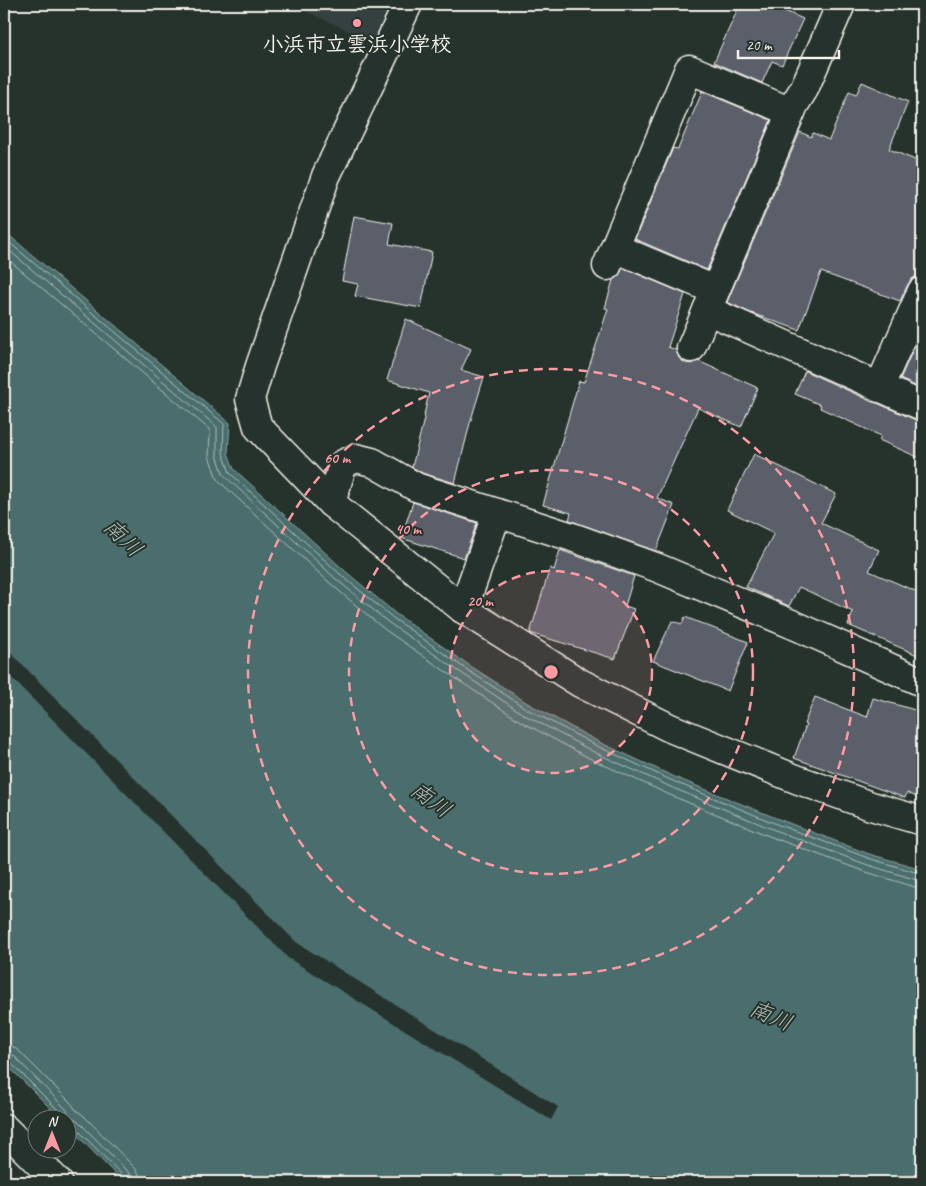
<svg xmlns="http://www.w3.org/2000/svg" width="926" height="1186" font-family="Caveat,'Klee One',sans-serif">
<rect width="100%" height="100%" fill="#26332d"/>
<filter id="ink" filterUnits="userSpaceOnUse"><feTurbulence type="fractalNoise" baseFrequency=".02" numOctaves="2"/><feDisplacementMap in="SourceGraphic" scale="10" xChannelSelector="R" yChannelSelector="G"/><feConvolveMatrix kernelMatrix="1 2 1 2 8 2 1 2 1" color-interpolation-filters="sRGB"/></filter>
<g filter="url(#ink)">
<path fill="#364040" d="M 290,4 L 391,4 L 373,42 Z"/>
<path fill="#496e6d" stroke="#8da29e" d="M 4,231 L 230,423 L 228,453 L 234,469 L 344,570 L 396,614 L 466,663 L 529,704 L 599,742 L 677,778 L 781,820 L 869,854 L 922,869 L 922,1182 L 123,1182 L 68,1126 L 68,1118 L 60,1118 L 4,1062 Z"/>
<path fill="#26332d" d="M 4,646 L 296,942 L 558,1107 L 551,1120 L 288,958 L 4,670 Z"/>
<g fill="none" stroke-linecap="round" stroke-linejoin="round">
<g stroke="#b0bdb7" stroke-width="1">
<path d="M 4,238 L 224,424 L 223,453 L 230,473 L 340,574 L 393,618 L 463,667 L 527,709 L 597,746 L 675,782 L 779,825 L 868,858 L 922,874"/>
<path d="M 4,246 L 217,427 L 217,455 L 223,473 L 226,477 L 336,579 L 389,623 L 460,672 L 523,714 L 594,752 L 673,788 L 777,831 L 865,864 L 917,880 L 922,880"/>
<path d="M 4,256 L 210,430 L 209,456 L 216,476 L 221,483 L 331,584 L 384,629 L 455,678 L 520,721 L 591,759 L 670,795 L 774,838 L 863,871 L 915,887 L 922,888"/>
<path d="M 4,1045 L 12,1046 L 19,1051 L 71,1103 L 76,1110 L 83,1115 L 135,1168 L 139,1174 L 140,1182"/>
<path d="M 4,1053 L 9,1053 L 14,1056 L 66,1109 L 70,1116 L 77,1120 L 129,1173 L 132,1177 L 132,1182"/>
<path d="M 4,1059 L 9,1061 L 61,1113 L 63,1118"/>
<path d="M 68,1123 L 73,1125 L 124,1177 L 126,1182"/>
</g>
</g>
<g fill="#5a5e6b" stroke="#f4f1e8">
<path d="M 740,4 L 769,4 L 803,19 L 782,65 L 772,61 L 762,83 L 714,62 Z"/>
<path d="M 862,82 L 908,102 L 889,149 L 922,163 L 922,272 L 921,275 L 913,278 L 908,284 L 900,301 L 821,272 L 799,330 L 751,313 L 727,302 L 800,132 L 811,137 L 813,133 L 829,140 L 849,92 L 856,95 Z"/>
<path d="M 701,91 L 771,120 L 707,270 L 635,239 L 673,148 L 678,149 L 702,92 Z"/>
<path d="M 354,216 L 393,223 L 389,244 L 432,252 L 421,308 L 355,296 L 358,284 L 342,281 Z"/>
<path d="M 623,268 L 685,294 L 668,347 L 676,350 L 679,358 L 685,363 L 692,364 L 698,361 L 758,388 L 741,427 L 698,408 L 657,498 L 674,505 L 656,551 L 569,520 L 571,513 L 543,505 L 579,381 L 584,382 L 608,309 L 605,308 L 613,280 L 617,278 Z"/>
<path d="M 406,319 L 471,349 L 461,370 L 484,377 L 470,423 L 455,483 L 422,473 L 412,467 L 425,415 L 424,415 L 429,393 L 387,380 Z"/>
<path d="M 922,329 L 922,389 L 900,379 Z"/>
<path d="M 805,371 L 869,400 L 873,402 L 877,403 L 916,420 L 922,421 L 922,459 L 879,440 L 881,436 L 820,408 L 821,405 L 795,394 Z"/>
<path d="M 754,454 L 836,494 L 821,523 L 879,550 L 869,571 L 922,594 L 922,657 L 848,625 L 853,612 L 799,587 L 789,606 L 746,587 L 774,533 L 727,510 Z"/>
<path d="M 413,502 L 477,523 L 464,558 L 401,538 Z"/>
<path d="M 560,550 L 634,576 L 625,606 L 634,609 L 615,659 L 530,633 L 550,568 L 554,570 Z"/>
<path d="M 685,617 L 748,642 L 728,691 L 653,661 L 672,621 L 682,624 Z"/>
<path d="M 815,697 L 867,717 L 873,698 L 922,712 L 922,799 L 907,793 L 905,798 L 794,758 L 806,725 L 804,724 Z"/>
</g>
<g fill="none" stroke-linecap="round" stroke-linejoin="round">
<g stroke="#f4f1e8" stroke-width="31">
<g id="minor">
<path d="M 408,4 L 326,176 L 260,366 L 250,399 L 258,427 L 331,503 L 463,609 L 580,683 L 670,728 L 796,779 L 871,806 L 922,821"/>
<path d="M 615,248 L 715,290"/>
<path d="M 607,266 L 689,69 L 791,112"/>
<path d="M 707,310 L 922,406"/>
<path d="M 691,348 L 794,105 L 804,89 L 841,4"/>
<path d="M 879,388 L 922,291"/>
<path d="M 331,503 L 343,464 L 356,458 L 372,462 L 416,487 L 572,537 L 658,568 L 794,625 L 922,682"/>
<path d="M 463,609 L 497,513"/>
<path d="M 4,1128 L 58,1182"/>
</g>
</g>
<use href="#minor" stroke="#26332d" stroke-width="28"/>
</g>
</g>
<circle cx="551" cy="672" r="101" fill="#ff9aa2" fill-opacity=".12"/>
<g fill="none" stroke="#ff9aa2" stroke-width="2.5" stroke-dasharray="9 6">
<circle cx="551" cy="672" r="101"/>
<circle cx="551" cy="672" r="202"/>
<circle cx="551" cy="672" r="303"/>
</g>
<circle fill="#ff9aa2" stroke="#26332d" stroke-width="2" cx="357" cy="23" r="5"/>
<g text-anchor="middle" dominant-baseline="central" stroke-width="4" stroke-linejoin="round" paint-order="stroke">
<g font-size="21" font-weight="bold" fill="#f4f1e8" stroke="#26332d">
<text x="357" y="44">小浜市立雲浜小学校</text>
</g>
<g font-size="22" font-style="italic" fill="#b0bdb7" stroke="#26332d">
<text transform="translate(123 538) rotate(44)">南川</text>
<text transform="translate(431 800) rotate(36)">南川</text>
<text transform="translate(771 1016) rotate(23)">南川</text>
</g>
</g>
<circle cx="551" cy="672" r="8" fill="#ff9aa2" stroke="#26332d" stroke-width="2.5"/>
<g font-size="15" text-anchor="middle" font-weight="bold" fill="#ff9aa2" stroke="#26332d" stroke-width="4" stroke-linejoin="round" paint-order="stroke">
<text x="337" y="463">60 m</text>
<text x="408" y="534">40 m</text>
<text x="480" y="606">20 m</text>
</g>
<rect width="926" height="1186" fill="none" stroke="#26332d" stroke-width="20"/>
<rect x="10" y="10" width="906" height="1166" fill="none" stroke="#f4f1e8" stroke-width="2" filter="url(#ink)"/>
<g transform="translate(52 1134)"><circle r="24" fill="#26332d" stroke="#787f78"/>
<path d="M0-4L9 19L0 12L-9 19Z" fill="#ff9aa2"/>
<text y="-8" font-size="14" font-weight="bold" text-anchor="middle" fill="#f4f1e8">N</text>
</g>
<path d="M738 50v8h101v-8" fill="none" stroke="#f4f1e8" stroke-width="2.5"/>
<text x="746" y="50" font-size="15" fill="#f4f1e8" stroke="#26332d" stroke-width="4" paint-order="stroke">20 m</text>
</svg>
